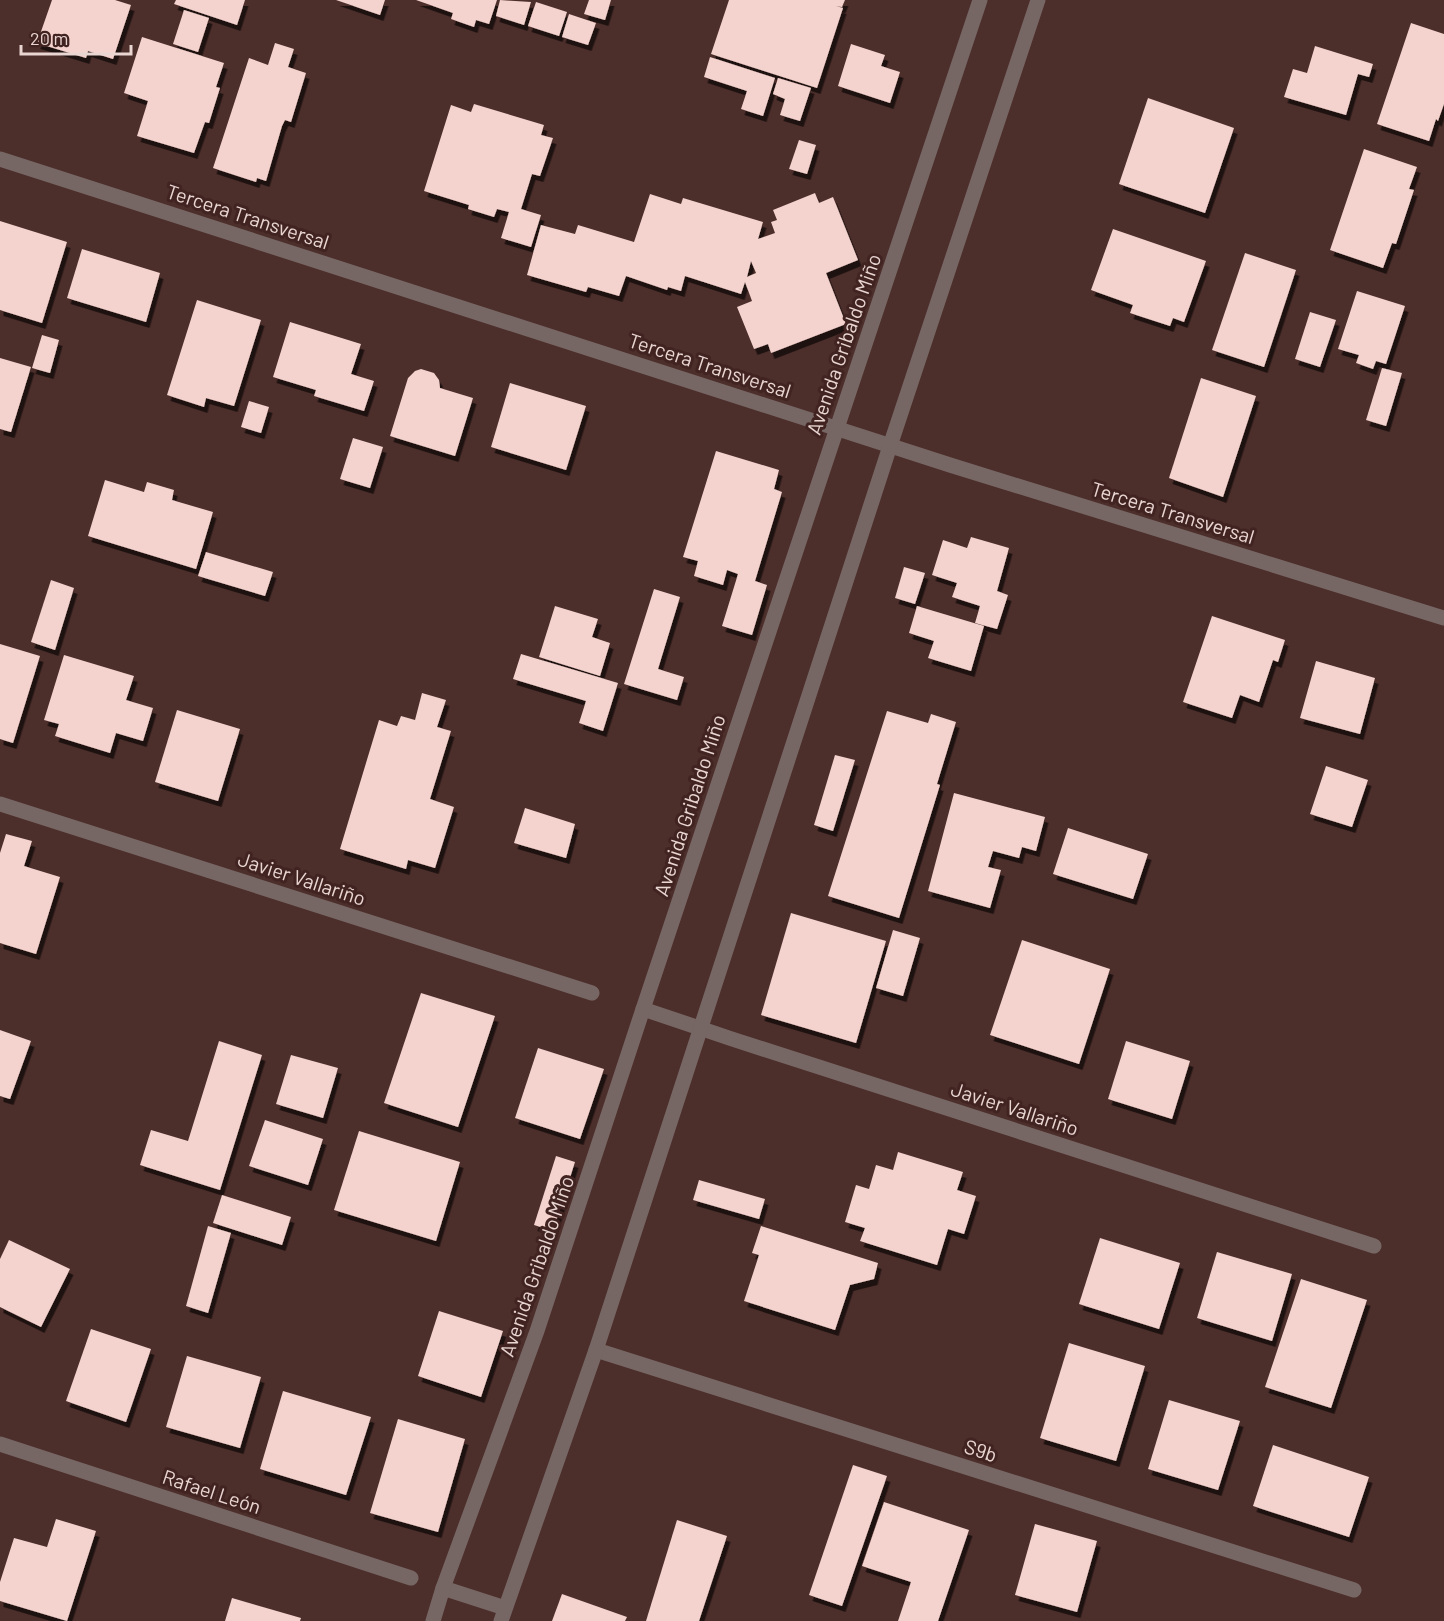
<svg xmlns="http://www.w3.org/2000/svg" width="1444" height="1621" font-family="Barlow,sans-serif">
<defs>
<filter id="shadow"><feDropShadow dx="3.5" dy="6" stdDeviation="0" flood-color="#0009"/></filter>
</defs>
<rect width="100%" height="100%" fill="#4c2e2b"/>
<g fill="#f4d2cd" fill-rule="evenodd" filter="url(#shadow)">
<path d="M 52,0 L 115,0 L 131,5 L 113,59 L 88,51 L 86,58 L 37,43 Z"/>
<path d="M 176,0 L 245,0 L 237,25 L 174,4 Z"/>
<path d="M 336,0 L 385,0 L 380,15 Z"/>
<path d="M 416,0 L 497,0 L 489,24 L 476,20 L 474,27 L 451,19 L 453,13 Z"/>
<path d="M 500,0 L 531,2 L 524,25 L 496,16 Z"/>
<path d="M 589,0 L 611,0 L 605,20 L 584,14 Z"/>
<path d="M 729,0 L 845,0 L 842,7 L 836,6 L 843,8 L 817,88 L 711,54 Z"/>
<path d="M 536,2 L 567,12 L 559,36 L 528,26 Z"/>
<path d="M 184,10 L 209,18 L 198,52 L 173,44 Z"/>
<path d="M 569,14 L 596,23 L 588,45 L 562,37 Z"/>
<path d="M 1411,23 L 1444,34 L 1444,104 L 1438,121 L 1436,119 L 1429,141 L 1377,124 Z"/>
<path d="M 142,37 L 224,63 L 216,87 L 220,88 L 209,123 L 205,122 L 194,153 L 137,136 L 148,101 L 124,93 Z"/>
<path d="M 275,43 L 294,49 L 288,67 L 306,73 L 291,122 L 285,120 L 282,126 L 266,181 L 257,178 L 256,182 L 213,168 L 249,58 L 268,65 Z"/>
<path d="M 851,44 L 885,55 L 881,66 L 900,72 L 890,103 L 838,86 Z"/>
<path d="M 1315,46 L 1373,64 L 1369,77 L 1358,74 L 1346,115 L 1284,97 L 1293,69 L 1307,73 Z"/>
<path d="M 710,57 L 775,78 L 763,116 L 741,109 L 747,91 L 704,77 Z"/>
<path d="M 778,78 L 811,88 L 800,121 L 780,115 L 785,99 L 773,94 Z"/>
<path d="M 1148,98 L 1234,128 L 1205,213 L 1119,184 Z"/>
<path d="M 474,104 L 544,125 L 541,135 L 553,138 L 540,176 L 532,174 L 521,209 L 541,215 L 531,247 L 501,238 L 509,212 L 497,209 L 494,217 L 468,209 L 469,205 L 424,191 L 451,105 L 471,112 Z"/>
<path d="M 799,140 L 816,145 L 807,174 L 789,169 Z"/>
<path d="M 1364,149 L 1417,167 L 1409,189 L 1414,190 L 1396,244 L 1392,243 L 1383,268 L 1330,250 Z"/>
<path d="M 815,193 L 819,203 L 833,197 L 858,260 L 826,273 L 846,324 L 771,353 L 768,344 L 754,349 L 737,307 L 752,301 L 745,282 L 741,294 L 685,276 L 681,291 L 668,287 L 667,290 L 626,276 L 619,296 L 588,287 L 586,292 L 527,275 L 541,225 L 575,234 L 578,225 L 634,242 L 650,194 L 681,204 L 683,198 L 763,222 L 758,239 L 775,233 L 771,222 L 777,220 L 773,210 ZM 751,261 L 756,273 L 747,277 Z"/>
<path d="M 0,221 L 67,242 L 42,323 L 0,310 Z"/>
<path d="M 1113,229 L 1206,261 L 1184,322 L 1173,318 L 1170,326 L 1130,313 L 1133,305 L 1091,290 Z"/>
<path d="M 82,249 L 160,273 L 146,322 L 67,298 Z"/>
<path d="M 1245,253 L 1296,270 L 1264,367 L 1212,350 Z"/>
<path d="M 1357,291 L 1405,306 L 1386,364 L 1376,361 L 1373,369 L 1356,363 L 1359,355 L 1338,349 Z"/>
<path d="M 197,300 L 261,320 L 234,406 L 206,398 L 204,407 L 167,395 Z"/>
<path d="M 1310,312 L 1336,320 L 1320,367 L 1295,359 Z"/>
<path d="M 290,322 L 361,344 L 351,374 L 374,381 L 364,411 L 314,396 L 316,390 L 273,377 Z"/>
<path d="M 42,335 L 59,340 L 50,373 L 32,368 Z"/>
<path d="M 0,358 L 31,367 L 11,432 L 0,429 Z"/>
<path d="M 1382,368 L 1402,373 L 1386,426 L 1366,420 Z"/>
<path d="M 421,369 L 434,373 L 439,380 L 440,388 L 473,398 L 455,456 L 390,436 L 408,378 L 415,371 Z"/>
<path d="M 1201,378 L 1256,396 L 1223,497 L 1169,478 Z"/>
<path d="M 510,383 L 586,406 L 566,470 L 491,447 Z"/>
<path d="M 249,401 L 269,407 L 261,433 L 241,427 Z"/>
<path d="M 353,438 L 383,447 L 370,488 L 340,479 Z"/>
<path d="M 716,451 L 779,470 L 774,489 L 782,492 L 755,581 L 767,585 L 752,635 L 722,626 L 738,574 L 727,570 L 723,585 L 694,576 L 698,561 L 683,557 Z"/>
<path d="M 105,480 L 144,492 L 147,482 L 174,490 L 172,500 L 213,512 L 196,569 L 88,536 Z"/>
<path d="M 971,537 L 1009,548 L 997,591 L 1008,595 L 997,629 L 975,623 L 980,606 L 952,597 L 957,583 L 932,575 L 943,540 L 967,548 Z"/>
<path d="M 206,552 L 273,572 L 265,596 L 198,576 Z"/>
<path d="M 904,567 L 925,573 L 915,604 L 895,598 Z"/>
<path d="M 51,580 L 74,588 L 55,650 L 31,642 Z"/>
<path d="M 654,589 L 680,597 L 658,669 L 684,677 L 677,700 L 624,684 Z"/>
<path d="M 555,606 L 598,619 L 592,637 L 610,643 L 600,676 L 539,657 Z"/>
<path d="M 917,606 L 984,626 L 971,671 L 928,658 L 934,641 L 909,633 Z"/>
<path d="M 1212,616 L 1285,640 L 1278,662 L 1273,660 L 1259,702 L 1240,695 L 1232,718 L 1183,702 Z"/>
<path d="M 0,644 L 40,656 L 13,743 L 0,739 Z"/>
<path d="M 521,654 L 618,683 L 603,731 L 579,723 L 586,701 L 513,679 Z"/>
<path d="M 64,655 L 134,676 L 126,700 L 153,708 L 143,741 L 116,733 L 110,753 L 55,736 L 59,724 L 44,720 Z"/>
<path d="M 1316,661 L 1375,678 L 1360,734 L 1300,718 Z"/>
<path d="M 422,693 L 446,700 L 437,727 L 451,731 L 430,799 L 454,807 L 435,868 L 408,860 L 406,869 L 340,849 L 379,720 L 397,726 L 401,716 L 415,720 Z"/>
<path d="M 177,710 L 240,729 L 218,801 L 155,782 Z"/>
<path d="M 887,711 L 928,723 L 931,714 L 956,722 L 937,784 L 940,785 L 899,918 L 828,896 Z"/>
<path d="M 835,755 L 855,760 L 833,831 L 814,825 Z"/>
<path d="M 1326,766 L 1368,780 L 1352,827 L 1310,814 Z"/>
<path d="M 954,793 L 1045,817 L 1036,851 L 1022,847 L 1019,858 L 993,851 L 988,867 L 1001,870 L 990,908 L 928,891 Z"/>
<path d="M 525,808 L 575,824 L 566,858 L 514,843 Z"/>
<path d="M 1068,828 L 1148,854 L 1133,899 L 1053,874 Z"/>
<path d="M 6,834 L 32,841 L 24,866 L 60,877 L 36,954 L 0,943 L 0,853 Z"/>
<path d="M 791,913 L 886,941 L 856,1043 L 761,1015 Z"/>
<path d="M 893,930 L 920,938 L 903,996 L 876,988 Z"/>
<path d="M 1022,940 L 1110,969 L 1079,1064 L 990,1035 Z"/>
<path d="M 421,993 L 495,1016 L 458,1127 L 384,1103 Z"/>
<path d="M 0,1030 L 31,1041 L 10,1099 L 0,1096 Z"/>
<path d="M 219,1041 L 262,1055 L 220,1190 L 140,1165 L 151,1130 L 188,1141 Z"/>
<path d="M 1126,1041 L 1190,1061 L 1172,1119 L 1108,1099 Z"/>
<path d="M 538,1048 L 604,1069 L 580,1139 L 515,1118 Z"/>
<path d="M 291,1055 L 338,1068 L 323,1118 L 276,1104 Z"/>
<path d="M 265,1120 L 323,1139 L 308,1185 L 249,1166 Z"/>
<path d="M 359,1131 L 460,1162 L 436,1241 L 334,1210 Z"/>
<path d="M 898,1152 L 963,1172 L 957,1190 L 976,1196 L 964,1234 L 948,1229 L 937,1265 L 860,1241 L 865,1228 L 845,1222 L 856,1185 L 869,1189 L 876,1165 L 893,1170 Z"/>
<path d="M 556,1156 L 575,1162 L 553,1231 L 534,1225 Z"/>
<path d="M 699,1180 L 765,1199 L 759,1219 L 693,1200 Z"/>
<path d="M 222,1195 L 291,1217 L 282,1245 L 213,1223 Z"/>
<path d="M 208,1226 L 231,1233 L 208,1313 L 186,1306 Z"/>
<path d="M 761,1226 L 878,1263 L 874,1279 L 850,1285 L 835,1330 L 744,1301 L 759,1255 L 752,1253 Z"/>
<path d="M 1100,1238 L 1180,1263 L 1159,1329 L 1079,1304 Z"/>
<path d="M 9,1240 L 70,1269 L 41,1327 L 0,1307 L 0,1259 Z"/>
<path d="M 1217,1252 L 1292,1274 L 1272,1341 L 1197,1318 Z"/>
<path d="M 1301,1279 L 1367,1300 L 1331,1408 L 1265,1387 Z"/>
<path d="M 439,1311 L 503,1331 L 481,1397 L 418,1376 Z"/>
<path d="M 91,1329 L 151,1349 L 126,1422 L 66,1401 Z"/>
<path d="M 1069,1343 L 1145,1366 L 1116,1461 L 1040,1438 Z"/>
<path d="M 187,1356 L 261,1377 L 240,1448 L 166,1427 Z"/>
<path d="M 283,1391 L 371,1417 L 346,1495 L 260,1469 Z"/>
<path d="M 1169,1400 L 1240,1421 L 1218,1490 L 1148,1469 Z"/>
<path d="M 398,1419 L 465,1439 L 438,1532 L 370,1513 Z"/>
<path d="M 1273,1445 L 1369,1477 L 1349,1537 L 1253,1506 Z"/>
<path d="M 853,1465 L 887,1476 L 842,1606 L 809,1595 Z"/>
<path d="M 884,1502 L 969,1530 L 938,1621 L 898,1621 L 911,1582 L 862,1566 Z"/>
<path d="M 56,1519 L 96,1531 L 67,1621 L 0,1601 L 0,1582 L 14,1538 L 47,1547 Z"/>
<path d="M 677,1520 L 727,1536 L 699,1621 L 646,1621 Z"/>
<path d="M 1035,1524 L 1097,1541 L 1077,1612 L 1015,1595 Z"/>
<path d="M 562,1594 L 627,1617 L 625,1621 L 552,1621 Z"/>
<path d="M 232,1598 L 301,1618 L 300,1621 L 225,1621 Z"/>
</g>
<g fill="none" stroke-linecap="round" stroke-linejoin="round">
<g stroke="#766664" stroke-width="15">
<path d="M 0,159 L 950,465 L 1444,618"/>
<path d="M 0,804 L 592,993"/>
<path d="M 643,1009 L 732,1039 L 1374,1246"/>
<path d="M 596,1350 L 1354,1590"/>
<path d="M 0,1444 L 411,1578"/>
</g>
<g stroke="#766664" stroke-width="15">
<path d="M 443,1588 L 505,1608"/>
<path d="M 433,1621 L 443,1588 L 537,1331 L 643,1009 L 980,0"/>
<path d="M 501,1621 L 596,1350 L 890,446 L 1038,0"/>
</g>
</g>
<g text-anchor="middle" dominant-baseline="central" stroke-width="6" stroke-linejoin="round" paint-order="stroke">
<g font-size="20" fill="#e9d6d3" stroke="#412421">
<text transform="translate(248 216) rotate(18)">Tercera Transversal</text>
<text transform="translate(843 344) rotate(-71)">Avenida Gribaldo Miño</text>
<text transform="translate(710 365) rotate(18)">Tercera Transversal</text>
<text transform="translate(1173 512) rotate(17)">Tercera Transversal</text>
<text transform="translate(689 805) rotate(-72)">Avenida Gribaldo Miño</text>
<text transform="translate(302 878) rotate(18)">Javier Vallariño</text>
<text transform="translate(1015 1108) rotate(18)">Javier Vallariño</text>
<text transform="translate(536 1266) rotate(-71)">Avenida Gribaldo Miño</text>
<text transform="translate(981 1450) rotate(18)">S9b</text>
<text transform="translate(212 1491) rotate(18)">Rafael León</text>
</g>
</g>
<path d="M21 45v9h110v-9" fill="none" stroke="#e9d6d3" stroke-width="3"/>
<text x="30" y="45" font-size="18" fill="#e9d6d3" stroke="#412421" stroke-width="4.5" paint-order="stroke">20 m</text>
</svg>
